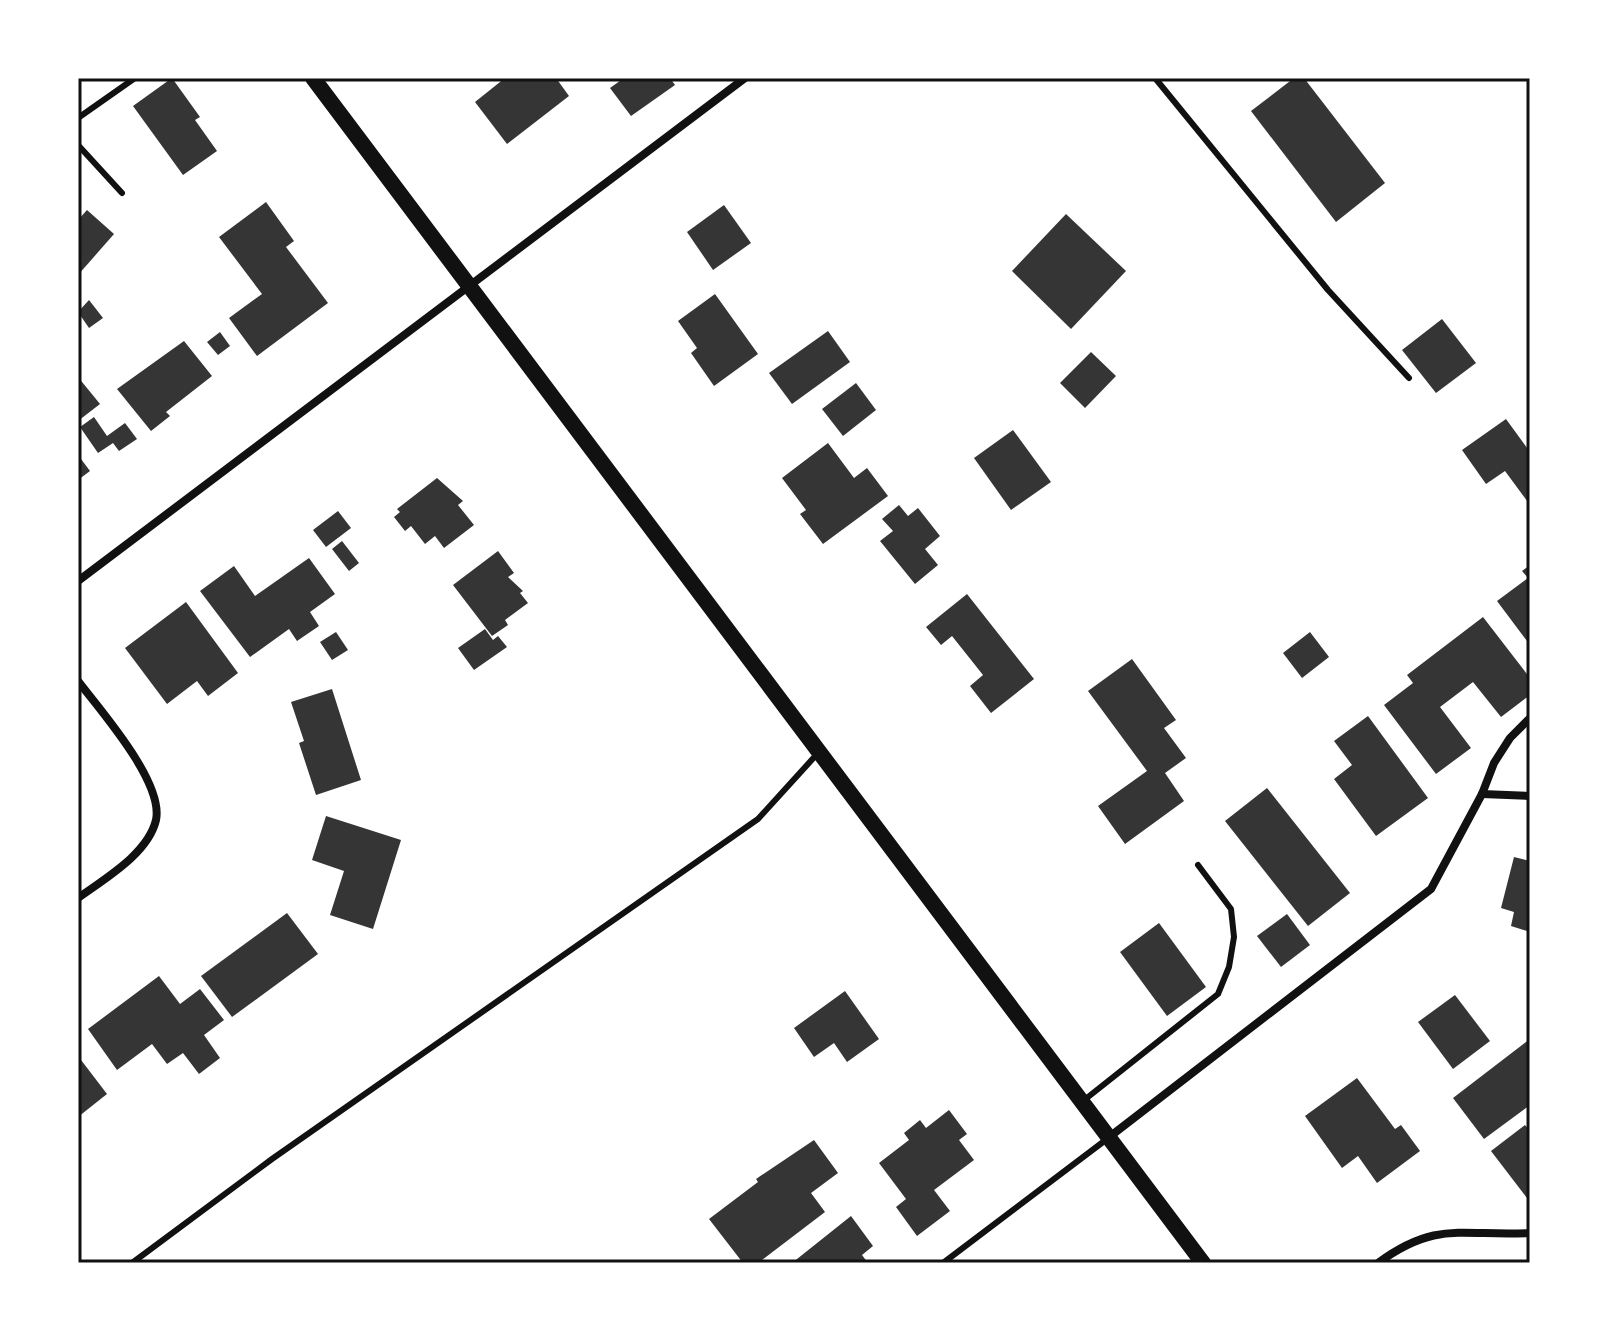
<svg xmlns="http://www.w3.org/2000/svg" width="1608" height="1341" font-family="Manrope,sans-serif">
<rect width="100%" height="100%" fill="#fff"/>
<g fill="#353535">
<path d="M 172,78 L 200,117 L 195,120 L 217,151 L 183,175 L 133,106 Z"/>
<path d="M 505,78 L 556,78 L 569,96 L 507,144 L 475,102 Z"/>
<path d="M 624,78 L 670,78 L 675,85 L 631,116 L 610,88 Z"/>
<path d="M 1294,78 L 1304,78 L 1385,183 L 1336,222 L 1251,111 Z"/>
<path d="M 266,202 L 294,241 L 286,247 L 328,303 L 257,356 L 229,318 L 262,294 L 219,237 Z"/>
<path d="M 724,205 L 751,243 L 713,270 L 687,232 Z"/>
<path d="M 87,210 L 114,234 L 78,275 L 78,220 Z"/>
<path d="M 1066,214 L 1126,271 L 1071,329 L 1012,271 Z"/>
<path d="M 715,294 L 758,354 L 714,386 L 691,353 L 697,348 L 678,321 Z"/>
<path d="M 89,300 L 103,318 L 89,328 L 78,312 Z"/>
<path d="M 1442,319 L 1476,363 L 1436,393 L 1402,350 Z"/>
<path d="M 828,331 L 850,362 L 792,404 L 769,373 Z"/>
<path d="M 220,332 L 230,346 L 218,355 L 207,342 Z"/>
<path d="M 184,341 L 212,376 L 166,412 L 170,416 L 151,431 L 117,389 Z"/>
<path d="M 1091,352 L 1116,376 L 1085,408 L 1060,383 Z"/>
<path d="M 78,377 L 100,404 L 78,421 Z"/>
<path d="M 856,383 L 876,410 L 843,436 L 822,409 Z"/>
<path d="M 94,417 L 107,436 L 125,423 L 137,439 L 119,451 L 113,443 L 98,453 L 80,427 Z"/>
<path d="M 1506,419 L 1530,452 L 1530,505 L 1505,471 L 1486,484 L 1462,450 Z"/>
<path d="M 1013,430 L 1051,482 L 1011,510 L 974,458 Z"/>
<path d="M 828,443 L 854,478 L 867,468 L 888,496 L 823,544 L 800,514 L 806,510 L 782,478 Z"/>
<path d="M 78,455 L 90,471 L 78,480 Z"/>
<path d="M 437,478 L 463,501 L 458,505 L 474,525 L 444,548 L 435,536 L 425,544 L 411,526 L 405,531 L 394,517 L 400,512 L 397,509 Z"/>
<path d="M 899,505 L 908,516 L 918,508 L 940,536 L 925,549 L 938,565 L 915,584 L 880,541 L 893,531 L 882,519 Z"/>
<path d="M 338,511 L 351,528 L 326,547 L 313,530 Z"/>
<path d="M 342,541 L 359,563 L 349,571 L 332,549 Z"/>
<path d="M 498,551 L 514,573 L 508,577 L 523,591 L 520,593 L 528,603 L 505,620 L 508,625 L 492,636 L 453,585 Z"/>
<path d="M 309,558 L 335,594 L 310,612 L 319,626 L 297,641 L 289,629 L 250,657 L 200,591 L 234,566 L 255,596 Z"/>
<path d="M 1530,565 L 1530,645 L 1497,601 L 1528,578 L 1522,571 Z"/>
<path d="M 967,594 L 1034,679 L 991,713 L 970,686 L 983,675 L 952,636 L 941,645 L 926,627 Z"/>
<path d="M 186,602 L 238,673 L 208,696 L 197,681 L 167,704 L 125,648 Z"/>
<path d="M 1483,617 L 1530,678 L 1530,695 L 1501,717 L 1473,682 L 1440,707 L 1471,748 L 1436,774 L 1384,705 L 1413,683 L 1407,675 Z"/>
<path d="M 485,629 L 493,640 L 498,636 L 507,647 L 474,670 L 458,648 Z"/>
<path d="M 336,632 L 348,650 L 332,660 L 320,642 Z"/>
<path d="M 1310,632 L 1329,657 L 1302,678 L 1283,653 Z"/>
<path d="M 1132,659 L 1176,720 L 1164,728 L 1186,758 L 1165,773 L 1184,801 L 1125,844 L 1098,806 L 1147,771 L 1088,691 Z"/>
<path d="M 332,689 L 361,780 L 316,795 L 299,743 L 304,741 L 291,702 Z"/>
<path d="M 1368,716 L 1428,798 L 1376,836 L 1334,779 L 1352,765 L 1334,741 Z"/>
<path d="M 1267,788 L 1350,893 L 1308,926 L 1225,821 Z"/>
<path d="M 326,816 L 401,840 L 373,929 L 330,915 L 344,871 L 312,860 Z"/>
<path d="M 1514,857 L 1530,861 L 1530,932 L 1511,926 L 1514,912 L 1501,908 Z"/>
<path d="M 287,913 L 318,954 L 232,1017 L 201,976 Z"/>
<path d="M 1287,914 L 1310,945 L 1281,967 L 1257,936 Z"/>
<path d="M 1159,923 L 1206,987 L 1167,1016 L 1120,952 Z"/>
<path d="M 159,976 L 180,1004 L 200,989 L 224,1020 L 204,1035 L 220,1058 L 199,1074 L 183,1053 L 167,1064 L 152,1044 L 117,1070 L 88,1029 Z"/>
<path d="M 845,991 L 879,1039 L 847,1062 L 834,1043 L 814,1057 L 794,1028 Z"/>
<path d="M 1455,995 L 1490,1041 L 1453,1069 L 1418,1022 Z"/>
<path d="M 1530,1039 L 1530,1105 L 1484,1139 L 1453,1098 Z"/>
<path d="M 78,1056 L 107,1094 L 78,1117 Z"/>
<path d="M 1357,1078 L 1395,1129 L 1401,1125 L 1420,1151 L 1377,1183 L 1358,1156 L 1342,1168 L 1305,1116 Z"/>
<path d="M 949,1110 L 967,1134 L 959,1140 L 974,1160 L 934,1190 L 950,1211 L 917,1236 L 896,1207 L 906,1199 L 879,1163 L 909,1140 L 904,1133 L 920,1120 L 926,1128 Z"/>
<path d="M 1525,1125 L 1530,1131 L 1530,1202 L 1491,1151 Z"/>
<path d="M 814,1140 L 838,1173 L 811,1193 L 825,1212 L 758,1263 L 743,1263 L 709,1219 L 758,1182 L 756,1179 Z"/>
<path d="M 851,1216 L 873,1246 L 862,1255 L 868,1263 L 792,1263 Z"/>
</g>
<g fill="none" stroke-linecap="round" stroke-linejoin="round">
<g stroke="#111" stroke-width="6">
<path d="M 1155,78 L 1328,290 L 1409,378"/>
<path d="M 78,118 L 135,78"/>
<path d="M 78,145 L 122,193"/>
<path d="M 1083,1101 L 1218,994 L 1229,967 L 1234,937 L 1231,909 L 1198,865"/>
<path d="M 132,1263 L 272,1159 L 758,819 L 818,753"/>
<path d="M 943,1263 L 1107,1139"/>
</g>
<g stroke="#111" stroke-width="8">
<path d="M 78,581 L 745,78"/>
<path d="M 78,681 C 100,710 164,782 156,820 C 148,854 104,879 78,898"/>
<path d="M 1482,794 L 1530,796"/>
<path d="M 1108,1138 L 1431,889 L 1482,794 L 1494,763 L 1510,738 L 1530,718"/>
<path d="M 1378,1263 C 1438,1219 1464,1237 1530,1233"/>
</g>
<path stroke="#111" stroke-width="16" d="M 313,78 L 1203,1263"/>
</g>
<rect width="1608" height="1341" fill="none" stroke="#ffffff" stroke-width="160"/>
<rect x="80" y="80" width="1448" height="1181" fill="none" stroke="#111" stroke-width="3"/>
</svg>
